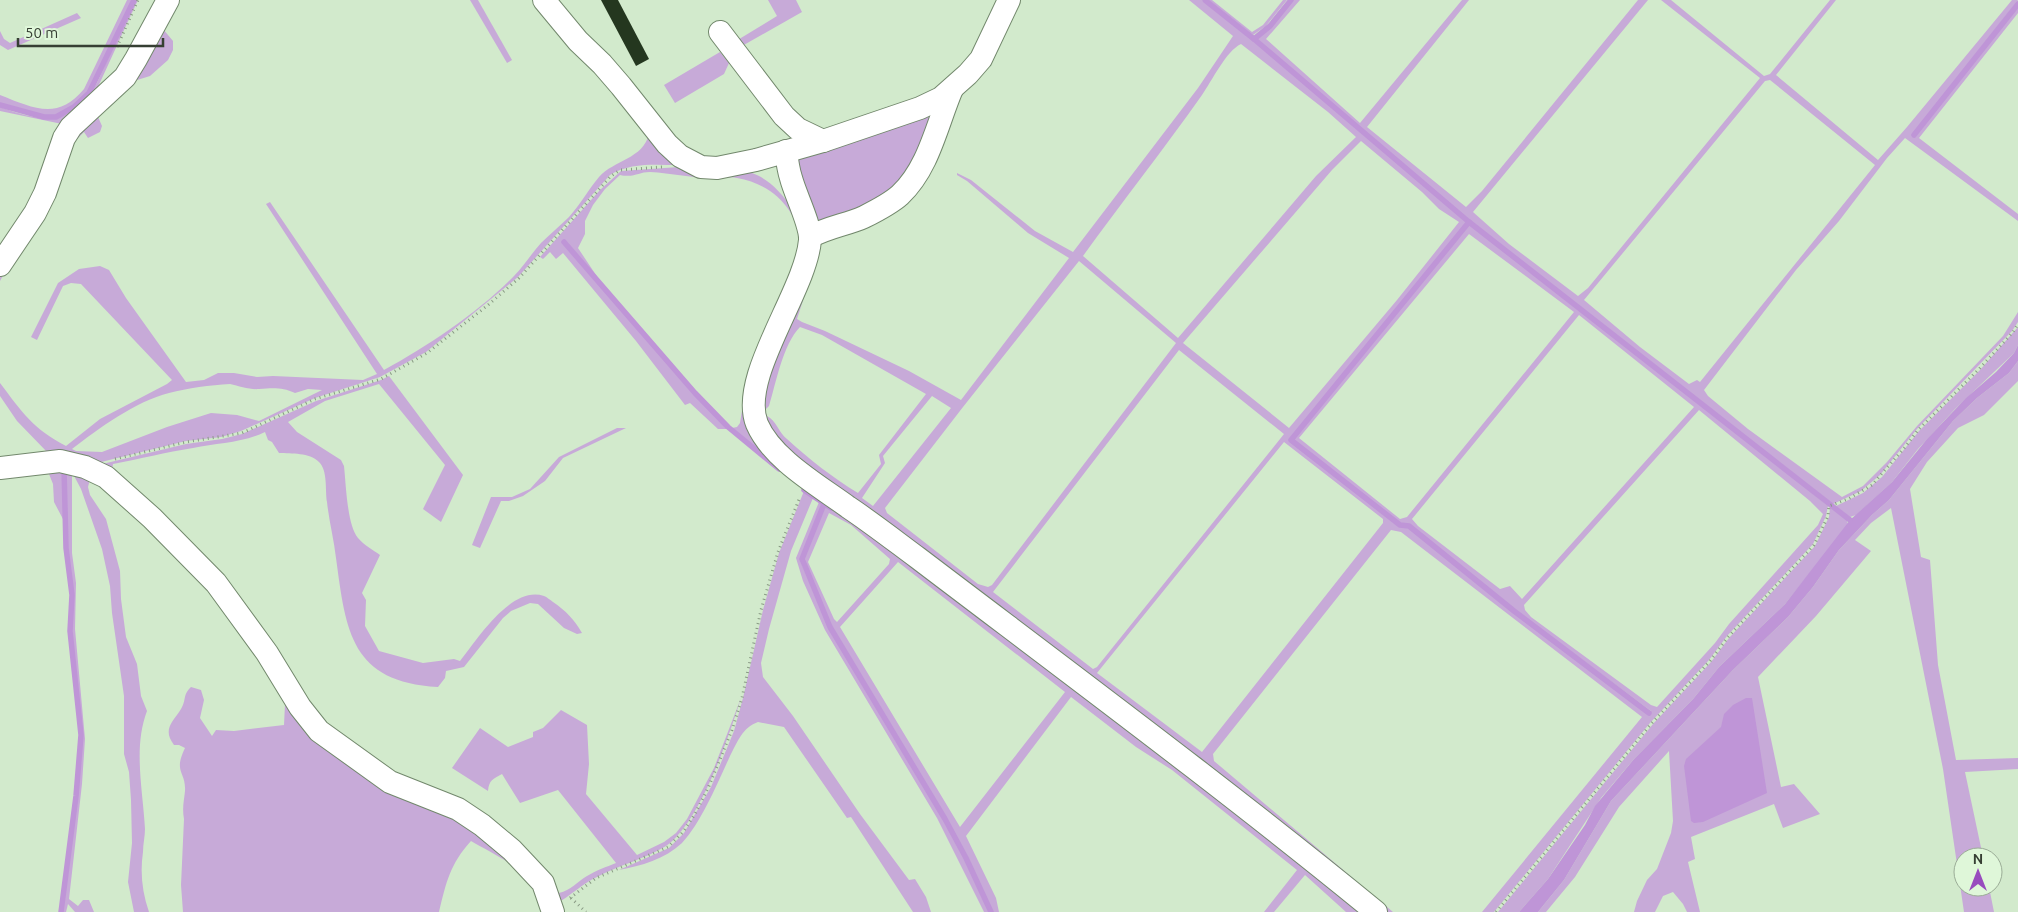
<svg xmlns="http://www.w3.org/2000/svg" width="2018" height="912" font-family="Ubuntu,sans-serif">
<rect width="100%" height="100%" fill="#d2eacc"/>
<g fill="#c7aad8" fill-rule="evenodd">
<path d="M 127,0 L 133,0 L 94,82 L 83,98 L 65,112 L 56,115 L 44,116 L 0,104 L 0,95 C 33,108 58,121 84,89 Z"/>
<path d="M 135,0 L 138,0 C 103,74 73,151 24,216 L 62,124 L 0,111 L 0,107 C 42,122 72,128 97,83 Z"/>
<path d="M 470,0 L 478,0 L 512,60 L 507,63 Z"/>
<path d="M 768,0 L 796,0 L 802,12 L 735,50 L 731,44 L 777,16 Z"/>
<path d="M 1189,0 L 1202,0 L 1253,40 L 1467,222 L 1290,441 L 1399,526 L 1408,527 L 1514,612 L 1649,715 L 1651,711 L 1516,610 L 1409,525 L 1400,524 L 1292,440 L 1469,224 L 1715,415 L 1828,506 L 1826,516 L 1813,544 L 1727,636 L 1709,660 L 1650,723 L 1494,912 L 1482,912 L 1642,717 L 1401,532 L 1391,530 L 1213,754 L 1214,761 L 1393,912 L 1383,912 L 800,468 L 760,417 L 758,406 L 811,258 L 822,241 L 797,319 L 802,322 L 825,331 L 909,371 L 961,400 L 1069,258 L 1028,233 L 967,181 L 957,175 L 957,173 L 971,180 L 1035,231 L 1073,252 L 1198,88 L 1233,36 ZM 1241,44 L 1328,112 L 1356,137 L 1316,176 L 1178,338 L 1083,256 C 1122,202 1164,149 1202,95 C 1212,81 1226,51 1241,44 ZM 1361,141 L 1422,192 L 1439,209 L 1459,222 L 1397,300 L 1289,428 L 1183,343 L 1332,170 ZM 1469,234 L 1574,312 L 1407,517 L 1400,519 L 1299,438 ZM 1079,261 L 1176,343 L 992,585 L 988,587 L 978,584 L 887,513 L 885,508 L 963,407 ZM 1579,315 L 1694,407 L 1522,599 L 1510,586 L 1500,589 L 1418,526 L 1412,519 ZM 800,327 L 822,335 L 926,394 L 879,455 L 881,464 L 858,493 C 833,478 809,459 787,439 C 779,433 776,420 767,416 L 765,410 L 769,406 C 776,383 783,344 800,327 ZM 1179,350 L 1284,434 L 1097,667 L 1093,669 L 993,592 ZM 932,396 L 951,408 L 873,506 L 862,498 L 885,463 L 883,456 ZM 1699,410 L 1810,501 L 1823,514 L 1818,525 L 1729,624 L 1715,643 L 1657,707 L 1651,705 L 1531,617 L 1525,610 L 1524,605 ZM 1284,442 L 1383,519 L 1383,523 L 1202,752 L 1097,673 Z"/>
<path d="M 1209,0 L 1212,0 L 1252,32 L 1263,25 L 1283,0 L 1287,0 L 1266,26 L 1253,35 Z"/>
<path d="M 1292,0 L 1300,0 L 1266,39 L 1360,123 L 1462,0 L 1469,0 L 1367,127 L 1466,207 L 1482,191 L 1638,0 L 1648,0 L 1473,212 L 1509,244 L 1578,296 L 1588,288 L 1760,78 L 1661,0 L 1671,0 L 1764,76 L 1770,74 L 1830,0 L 1836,0 L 1776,75 L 1878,160 L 1907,127 L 2012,0 L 2018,0 L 1913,134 L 1916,135 L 2018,6 L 2018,13 L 1919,138 L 2018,214 L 2018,221 L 1905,138 L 1887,158 L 1839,221 L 1796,270 L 1704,390 L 1708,396 L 1748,429 L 1842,497 L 1863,486 L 1887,462 L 1917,426 L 2003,336 L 2018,312 L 2018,322 L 2012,331 L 1917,429 L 1880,475 L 1861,491 L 1833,504 L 1470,221 L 1256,39 L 1271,27 ZM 1770,80 L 1875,165 L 1700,382 L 1697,380 L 1689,384 L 1640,347 L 1584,300 L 1765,81 Z"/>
<path d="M 77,13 L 81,18 L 8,50 L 0,45 L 0,31 L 4,39 L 10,43 Z"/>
<path d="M 163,29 L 173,41 L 173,50 L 168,60 L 150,76 L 134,81 L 98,117 L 102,126 L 100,132 L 88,138 L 84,132 L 73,143 L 0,281 L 0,272 L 60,158 Z"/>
<path d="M 720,52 L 729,63 L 724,74 L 675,103 L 664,85 Z"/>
<path d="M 938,106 L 900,187 L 813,230 L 794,154 Z"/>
<path d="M 649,134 L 679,165 C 656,165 630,162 610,175 L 518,277 L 426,352 L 380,377 L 315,398 L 241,431 L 221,437 L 186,441 L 93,464 L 49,454 L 17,421 L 0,396 L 0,383 C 22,412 33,429 66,446 L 100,419 L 167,384 L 172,380 L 81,284 L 71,283 L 63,286 L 37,340 L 31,337 L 58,283 L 79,269 L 100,266 L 109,270 L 126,298 L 186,382 L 204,380 L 218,373 L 234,373 L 257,377 L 273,376 L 363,380 L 377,374 L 266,204 L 270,202 L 384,370 C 428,346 479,312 514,276 C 524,266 531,254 541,243 C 550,234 560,226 569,217 C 580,205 588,190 599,177 C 614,160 643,159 649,134 ZM 230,384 C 239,386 250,390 259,389 C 273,388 282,387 295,393 L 308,389 L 322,390 L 259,421 L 237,415 L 211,413 L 167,427 L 102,452 L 76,451 L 72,449 C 98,429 136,401 169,393 C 188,388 210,385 230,384 Z"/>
<path d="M 679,167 C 691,168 702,170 713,170 C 726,171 740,169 752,173 C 779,182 807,222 805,251 L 762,358 L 752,387 L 749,403 L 752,428 L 756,437 L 784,468 L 804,482 L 802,487 L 732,428 L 737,427 L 740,423 C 746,380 765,341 782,301 C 788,286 798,267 800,251 C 802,212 773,184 737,178 C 730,176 722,179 714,179 C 693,178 671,173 650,172 C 638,172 635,178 620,175 L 605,189 L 593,205 L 585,221 L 585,234 L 578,248 L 598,278 L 565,240 L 562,242 L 694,394 L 728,429 L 718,429 L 690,403 L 685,405 L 636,341 L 563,253 L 556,259 L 550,252 L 543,259 L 540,257 L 600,190 L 621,171 Z"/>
<path d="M 2018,327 L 2018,345 L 2014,353 L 1955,409 L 1918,449 L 1892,482 L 1856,515 L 1850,517 L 1836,506 L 1863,493 L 1882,477 L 1919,431 L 1980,370 Z"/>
<path d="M 2018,361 L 2018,381 L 1984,415 L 1958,428 L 1927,462 L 1910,489 L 1921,557 L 1930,560 L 1938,665 L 1956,760 L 2018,758 L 2018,769 L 1965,772 L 1983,857 L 1963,857 L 1963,887 L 1989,887 L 1994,912 L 1964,912 L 1943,769 L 1891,508 L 1871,523 L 1855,540 L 1871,551 L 1816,616 L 1758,677 L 1781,787 L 1794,784 L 1820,814 L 1783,828 L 1774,804 L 1691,837 L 1695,859 L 1688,862 L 1700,912 L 1687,912 L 1683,904 L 1673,892 L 1663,896 L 1655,912 L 1634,912 L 1637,901 L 1647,880 L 1657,869 L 1671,833 L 1673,821 L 1669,751 L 1619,807 L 1575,877 L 1546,912 L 1538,912 L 1564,880 L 1611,801 L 1733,670 L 1788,617 L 1813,587 L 1839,550 L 1872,515 L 1889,500 L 1953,421 L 1977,398 L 2009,373 Z"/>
<path d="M 389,376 L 463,475 L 441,522 L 423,509 L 445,465 L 379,384 L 325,401 L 288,422 L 297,432 L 341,460 L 344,466 C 346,484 347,525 358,538 C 364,545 373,550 380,555 L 362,593 L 366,600 L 365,626 L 379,651 L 423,663 L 454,659 L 460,661 C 477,640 511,585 544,596 C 547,597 550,600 553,602 C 566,611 574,619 582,633 L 577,634 L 564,628 L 538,604 L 530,603 L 511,611 L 503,618 L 464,667 L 446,671 L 445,678 L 438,687 C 351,682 346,632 336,558 C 334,540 329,521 327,502 C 325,490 328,471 319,462 C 309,452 292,454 279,453 L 272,442 L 268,440 L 265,432 C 243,443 217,443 193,448 C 166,452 140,459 113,464 L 112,470 L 139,494 L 223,581 L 256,621 L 314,712 C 344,746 384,771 426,789 C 435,793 445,795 455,799 C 482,812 533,855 551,879 C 554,883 556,888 559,893 C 571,890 577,882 587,876 C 597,870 606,867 616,863 L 558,790 L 520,803 L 502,774 C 493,779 489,780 488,791 L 452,768 L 480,728 L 508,747 L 533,737 L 533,732 L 543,728 L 561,710 L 587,725 L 589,764 L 586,794 L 637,855 L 664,842 L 676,833 L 687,819 L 714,768 L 741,698 C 729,736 700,823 666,846 C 645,859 619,865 597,877 C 582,884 570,896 556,904 C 554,898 553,892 550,886 C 536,860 483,818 456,805 C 446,800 435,797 424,793 C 409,787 394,779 380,771 C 355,757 330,737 311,716 L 258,632 L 217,582 L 161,522 L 116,480 L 94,466 L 186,444 L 222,439 L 242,434 L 316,401 L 381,380 Z"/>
<path d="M 617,428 L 626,428 L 563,458 L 545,481 L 523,496 L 509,501 L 501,501 L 480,548 L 472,545 L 491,497 L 512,497 L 530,489 L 559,457 Z"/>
<path d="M 62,466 L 64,521 L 54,502 L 53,484 L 49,474 L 0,477 Z"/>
<path d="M 65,466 L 85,469 L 103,478 L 131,502 L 189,559 L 245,624 L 295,703 L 317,733 L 383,780 L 456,812 L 482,829 L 515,858 L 540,886 L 548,903 L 549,912 L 545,912 C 546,878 497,856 471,841 C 450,864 446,883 439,912 L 183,912 L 181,885 L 184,819 C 182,808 184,801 185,791 C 186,771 173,773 185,748 L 179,745 L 174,745 C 162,729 173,722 181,709 C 187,699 182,696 191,687 L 201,690 L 204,700 L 200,718 L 212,736 L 216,730 L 234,731 L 284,725 L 285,704 L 275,678 L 236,618 L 158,534 L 110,488 L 91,475 L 88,487 L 90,495 L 106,519 L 120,571 L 121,599 L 126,637 L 137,664 L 141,696 L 147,711 C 133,748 143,790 145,829 C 145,836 143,844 143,852 C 140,872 142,892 149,912 L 134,912 L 128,882 L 132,843 L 131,800 L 129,772 L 124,754 L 124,696 L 112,613 L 110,586 L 102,549 L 81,489 L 72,472 L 72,553 L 76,583 L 75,629 L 85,739 L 82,784 L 69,899 L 78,906 L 83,900 L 89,900 L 94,912 L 75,912 L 68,904 L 66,912 L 62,912 L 77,796 L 82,735 L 72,631 L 73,595 L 67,548 Z"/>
<path d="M 804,491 L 813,498 L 791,551 L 769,629 L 761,663 L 763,677 L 793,716 L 860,814 L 909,880 L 915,879 L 926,897 L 931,912 L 913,912 L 851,817 L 847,818 L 784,727 L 758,722 C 742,728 738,741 730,756 C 718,782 701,823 682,843 C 665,859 641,866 619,870 L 669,848 L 684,833 L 711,787 L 734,731 L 743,698 L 763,610 L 779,553 Z"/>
<path d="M 819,502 L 822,505 L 800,559 L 803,567 L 829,628 L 944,819 L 965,859 L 989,912 L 984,912 L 937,818 L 825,630 L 803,581 L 796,558 Z"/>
<path d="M 825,506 L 851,521 L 1213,794 L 1359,912 L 1346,912 L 1305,875 L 1274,912 L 1264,912 L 1297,870 L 1172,770 L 1136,747 L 1071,697 L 966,836 L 996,898 L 999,912 L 992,912 L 968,857 L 946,818 L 832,626 L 806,566 L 804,559 ZM 829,513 L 851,525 L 890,559 L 889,564 L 837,622 L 834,619 L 808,562 ZM 898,562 L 1065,692 L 960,827 L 840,627 Z"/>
<path d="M 1830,507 L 1847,520 L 1848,525 L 1785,604 L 1719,667 L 1693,699 L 1634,759 L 1601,798 L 1548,879 L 1519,912 L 1498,912 L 1653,724 L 1711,662 L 1729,638 L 1815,546 L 1829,517 Z"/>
</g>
<g fill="#bf95d7">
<path d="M 2018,345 L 2018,361 L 2009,373 L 1977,398 L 1953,421 L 1889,500 L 1872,515 L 1839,550 L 1813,587 L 1788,617 L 1733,670 L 1611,801 L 1564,880 L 1538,912 L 1519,912 L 1548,879 L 1585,825 L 1595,806 L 1634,759 L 1693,699 L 1719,667 L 1785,604 L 1850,520 L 1892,482 L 1927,439 L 1966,398 L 1996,372 L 2014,353 Z"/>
<path d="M 1746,698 L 1752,698 L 1767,793 L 1703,822 L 1694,823 L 1691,821 L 1684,766 L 1686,759 L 1721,727 L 1724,714 L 1733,705 Z"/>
</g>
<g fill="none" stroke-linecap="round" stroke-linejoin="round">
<g stroke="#bf95d7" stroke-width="5.5">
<path d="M 1205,0 L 1254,39 L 1469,222 L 1850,520"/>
<path d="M 1254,39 L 1270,26 L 1291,0"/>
<path d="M 0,105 L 44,117 L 56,117 L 74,107 L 89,93 L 134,0"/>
<path d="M 1914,135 L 2018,4"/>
<path d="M 1469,222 L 1291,440 L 1400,525 L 1409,526 L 1514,611 L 1649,713"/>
<path d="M 564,242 L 695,393 L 728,427 L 779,469"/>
<path d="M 804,490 L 831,508"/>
<path d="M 824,504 L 802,559 L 805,566 L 830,627 L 945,819 L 966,858 L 991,912"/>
<path d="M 61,912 L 76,796 L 81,735 L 70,631 L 72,595 L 66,548 L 64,468"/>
</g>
</g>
<path fill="#24371f" d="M 601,0 L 618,0 L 649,59 L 636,66 Z"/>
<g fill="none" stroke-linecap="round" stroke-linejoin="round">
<g stroke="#72886c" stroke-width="24">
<g id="minor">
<path d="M 544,0 L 578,41 L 602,64 L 621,86 L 667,144 L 680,156 L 701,167 L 717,168 L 756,160 L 823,141 L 920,108 L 941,98 L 968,74 L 981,59 L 1009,0"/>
<path d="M 720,32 L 784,116 L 798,129 L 823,141"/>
<path d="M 786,151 C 787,160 788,169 791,178 C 795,194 811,225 810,240 C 806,291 738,377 757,424 C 772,459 818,485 848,507 C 872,523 895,541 918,558 C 1072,675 1227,790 1376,912"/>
<path d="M 810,237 C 828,227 846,225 864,217 C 876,211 890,204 900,195 C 929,168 937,124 952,89"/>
<path d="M 0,265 L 35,213 L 45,193 L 64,138 L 71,127 L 125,77 L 136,59 L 168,0"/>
<path d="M 0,468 L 60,461 L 85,467 L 106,477 L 152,518 L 216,583 L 267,653 L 300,707 L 319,731 L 390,782 L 458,809 L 482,825 L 512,850 L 543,883 L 553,912"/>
</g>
</g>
<g stroke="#899a84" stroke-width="3" stroke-dasharray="1 4" stroke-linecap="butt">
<path d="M 117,47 L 138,0"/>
<path d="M 115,459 L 186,442 L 242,433 L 315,399 L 381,379 L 427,353 L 488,305 L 519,278 L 611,176 L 620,170 L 662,167"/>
<path d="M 570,898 L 596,878 L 668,847 L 683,832 L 695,814 L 709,786 L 732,730 L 742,698 L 761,610 L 778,552 L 800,497"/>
<path d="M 571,898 L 586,912"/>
<path d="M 1496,912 L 1651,724 L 1710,661 L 1728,637 L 1814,545 L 1828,516 L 1829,506 L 1848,499 L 1872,485 L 1905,447 L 1918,430 L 1979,369 L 2013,332 L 2018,324"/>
</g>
<use href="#minor" stroke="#fff" stroke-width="22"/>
</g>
<g transform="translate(1978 872)"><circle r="24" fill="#dff7d9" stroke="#9bad97"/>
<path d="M0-4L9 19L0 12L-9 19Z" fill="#984cbe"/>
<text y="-8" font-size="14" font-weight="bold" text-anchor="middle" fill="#363f33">N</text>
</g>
<path d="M18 38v8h145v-8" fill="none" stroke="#363f33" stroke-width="2.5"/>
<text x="25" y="38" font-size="15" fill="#363f33" stroke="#dff7d9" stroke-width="4" paint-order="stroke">50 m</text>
</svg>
